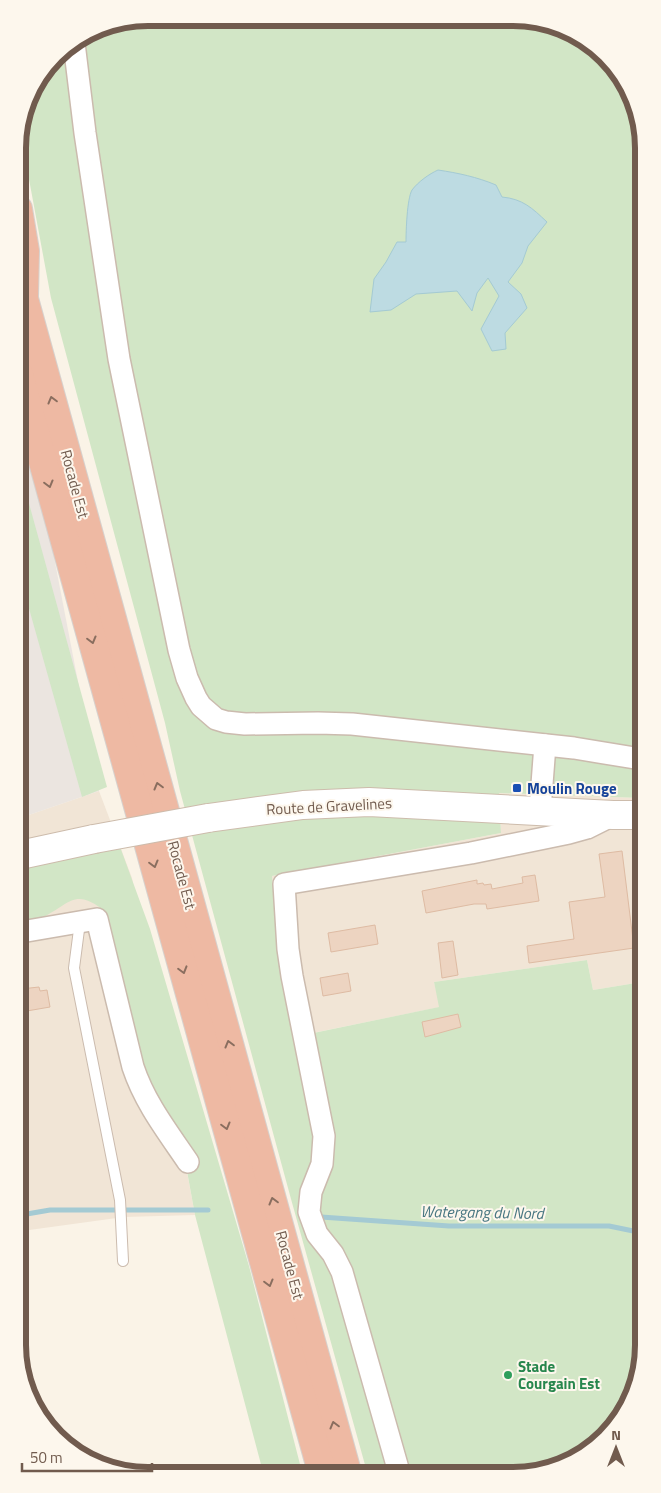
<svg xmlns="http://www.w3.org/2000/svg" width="661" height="1493" font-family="'Titillium Web',sans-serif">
<rect width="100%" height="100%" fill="#faf3e7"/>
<g fill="#f1e5d6">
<path d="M 99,791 L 132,878 L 195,1215 L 124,1217 L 22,1231 L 20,818 Z"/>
<path d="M 499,793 L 641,798 L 642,982 L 593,990 L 587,960 L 434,982 L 440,1007 L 298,1036 L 277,925 L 272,876 L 501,833 Z"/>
</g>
<path fill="#ebe5e0" d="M 19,375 L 99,791 L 20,818 Z"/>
<g fill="#d2e6c6">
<path d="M 148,18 L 538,20 L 599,50 L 639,114 L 641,798 L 499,793 L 501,833 L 272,876 L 277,925 L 299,1036 L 439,1007 L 434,982 L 587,960 L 593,990 L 642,982 L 643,1354 L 633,1395 L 611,1431 L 547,1471 L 367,1472 L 291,1199 L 180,791 L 165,723 L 51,298 L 21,136 L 21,129 L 31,91 L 62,50 L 98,27 Z"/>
<path d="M 19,467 L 107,787 L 82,797 L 19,573 Z"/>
<path d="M 119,844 L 150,929 L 249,1266 L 302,1472 L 263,1472 L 195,1215 L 180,1133 L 149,1089 L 107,913 C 74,886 71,904 40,919 C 34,922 27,922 20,923 L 20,866 Z"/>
</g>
<path fill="#bddbe2" stroke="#a4cad3" d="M 438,170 C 458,173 477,177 496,185 L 502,197 C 523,199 532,208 547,222 L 528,246 L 522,263 L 508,282 L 521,294 L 527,308 L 505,333 L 506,349 L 492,351 L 481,329 L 499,296 L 488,278 L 477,293 L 472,311 L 457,291 L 416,294 L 391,310 L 370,312 L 374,279 L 386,262 L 397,242 L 406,242 C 406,231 407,199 412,190 C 418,182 429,174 438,170 Z"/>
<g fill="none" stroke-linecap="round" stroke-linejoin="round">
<g stroke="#a4cad3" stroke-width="5">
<path d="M 21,1215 L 50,1210 L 208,1210"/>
<path d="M 321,1217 L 449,1226 L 609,1226 L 643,1233"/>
</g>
</g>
<g fill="#edd4c1" stroke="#debba3">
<path d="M 622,851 L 634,948 L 529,963 L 527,946 L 574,939 L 569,902 L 605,897 L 599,854 Z"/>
<path d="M 535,875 L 539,901 L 487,909 L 486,904 L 474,904 L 426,913 L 422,891 L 477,880 L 477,884 L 483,883 L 484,885 L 491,884 L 492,889 L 523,883 L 522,877 Z"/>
<path d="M 375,925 L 378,944 L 331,952 L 328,933 Z"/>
<path d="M 453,941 L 458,975 L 442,978 L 438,943 Z"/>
<path d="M 348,973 L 351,991 L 323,996 L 320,978 Z"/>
<path d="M 39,987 L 40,991 L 47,990 L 50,1007 L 21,1012 L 21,989 Z"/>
<path d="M 458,1014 L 461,1027 L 425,1037 L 422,1022 Z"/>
</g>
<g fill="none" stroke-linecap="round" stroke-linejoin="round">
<g stroke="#cbbbae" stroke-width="12">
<path id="lane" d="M 80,922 L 74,968 L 120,1200 L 123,1261"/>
</g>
<g stroke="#cbbbae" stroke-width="24">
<g id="street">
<path d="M 74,43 L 85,133 L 119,359 L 179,650 L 187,678 L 196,698 L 201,706 L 216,719 L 226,722 L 245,724 L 318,723 L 352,724 L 574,748 L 641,759"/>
<path d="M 540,810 L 545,745"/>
<path d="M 21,932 L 97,919 L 133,1067 C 145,1103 167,1131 188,1162"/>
<path d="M 399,1472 L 342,1272 L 333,1254 L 317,1234 L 309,1212 L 311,1192 L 322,1164 L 324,1136 L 292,976 L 288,949 L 284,884 L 471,853 L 569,833 L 587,828 L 613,815"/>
</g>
</g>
<g stroke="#cdbcac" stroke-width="30">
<g id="secondary">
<path d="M 208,818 L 303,805 L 369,802 L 613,815 L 641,815"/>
<path d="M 20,855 L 94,839"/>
</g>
</g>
<g stroke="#d7d1cd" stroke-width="30">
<g id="highway">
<path d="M 18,209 L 25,251 L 24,296"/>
<path d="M 18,277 L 347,1472"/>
<path d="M 19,375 L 322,1472"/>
</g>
</g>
<use href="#lane" stroke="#fff" stroke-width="10"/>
<use href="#street" stroke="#fff" stroke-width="21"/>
<use href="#secondary" stroke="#fff" stroke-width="28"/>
<use href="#highway" stroke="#eeb9a3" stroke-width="28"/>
<g stroke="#cdbcac" stroke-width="30" stroke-linecap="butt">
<path id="secondary-bridge" d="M 94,839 L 208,818"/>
</g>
<use href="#secondary-bridge" stroke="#fff" stroke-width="28"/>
</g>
<defs><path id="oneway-chevron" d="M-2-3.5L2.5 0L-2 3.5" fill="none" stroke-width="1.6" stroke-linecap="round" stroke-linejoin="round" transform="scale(1.25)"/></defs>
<g stroke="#8a6e5f">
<use href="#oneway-chevron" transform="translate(52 400) rotate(-105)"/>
<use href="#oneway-chevron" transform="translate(49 484) rotate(75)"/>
<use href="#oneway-chevron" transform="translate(92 640) rotate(75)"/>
<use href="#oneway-chevron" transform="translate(158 786) rotate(-105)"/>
<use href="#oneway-chevron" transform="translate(154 864) rotate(75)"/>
<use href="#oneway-chevron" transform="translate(183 970) rotate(74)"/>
<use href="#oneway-chevron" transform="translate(229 1044) rotate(-105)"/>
<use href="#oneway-chevron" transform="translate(226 1126) rotate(75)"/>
<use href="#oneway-chevron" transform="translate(273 1201) rotate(-105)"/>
<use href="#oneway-chevron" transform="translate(269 1283) rotate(75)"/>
<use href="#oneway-chevron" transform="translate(334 1425) rotate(-105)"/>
</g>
<rect fill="#1a4fb4" stroke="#fdf7ed" stroke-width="2" x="512" y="783" width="10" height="10" rx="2.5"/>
<circle fill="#2e9e5b" stroke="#fdf7ed" stroke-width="2" cx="508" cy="1375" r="5"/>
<g text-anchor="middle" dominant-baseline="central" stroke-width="4" stroke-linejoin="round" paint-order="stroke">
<g font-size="15" fill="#715b4e" stroke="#fdf7ed">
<text transform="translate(75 484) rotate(75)">Rocade Est</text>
<text transform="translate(329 806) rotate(-3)">Route de Gravelines</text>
<text transform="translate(182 875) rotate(75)">Rocade Est</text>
<text transform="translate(290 1265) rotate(75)">Rocade Est</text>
</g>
<g font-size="15" font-weight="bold" fill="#164399" stroke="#fdf7ed" text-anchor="start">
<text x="527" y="788">Moulin Rouge</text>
</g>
<g font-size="15" font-weight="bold" fill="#27864d" stroke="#fdf7ed" text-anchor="start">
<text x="518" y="1366">Stade<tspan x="518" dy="17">Courgain Est</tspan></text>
</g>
<g font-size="16" font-style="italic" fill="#497782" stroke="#fdf7ed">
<text transform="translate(482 1212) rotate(1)">Watergang du Nord</text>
</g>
</g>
<path d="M0 0H661V1493H0ZM148 26H513A122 122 0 0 1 635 148V1345A122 122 0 0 1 513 1467H148A122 122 0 0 1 26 1345V148A122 122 0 0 1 148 26Z" fill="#fdf7ed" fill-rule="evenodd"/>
<path fill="none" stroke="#715b4e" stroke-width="6" d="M148 26H513A122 122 0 0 1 635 148V1345A122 122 0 0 1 513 1467H148A122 122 0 0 1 26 1345V148A122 122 0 0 1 148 26Z"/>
<g transform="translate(616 1448)" stroke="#fdf7ed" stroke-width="4" paint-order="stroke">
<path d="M0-4L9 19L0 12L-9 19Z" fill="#715b4e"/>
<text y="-8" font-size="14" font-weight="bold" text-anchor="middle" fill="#715b4e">N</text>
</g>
<path d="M22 1463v8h130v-8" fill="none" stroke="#715b4e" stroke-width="2.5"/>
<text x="30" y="1463" font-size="15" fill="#715b4e" stroke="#fdf7ed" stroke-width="4" paint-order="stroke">50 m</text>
</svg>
